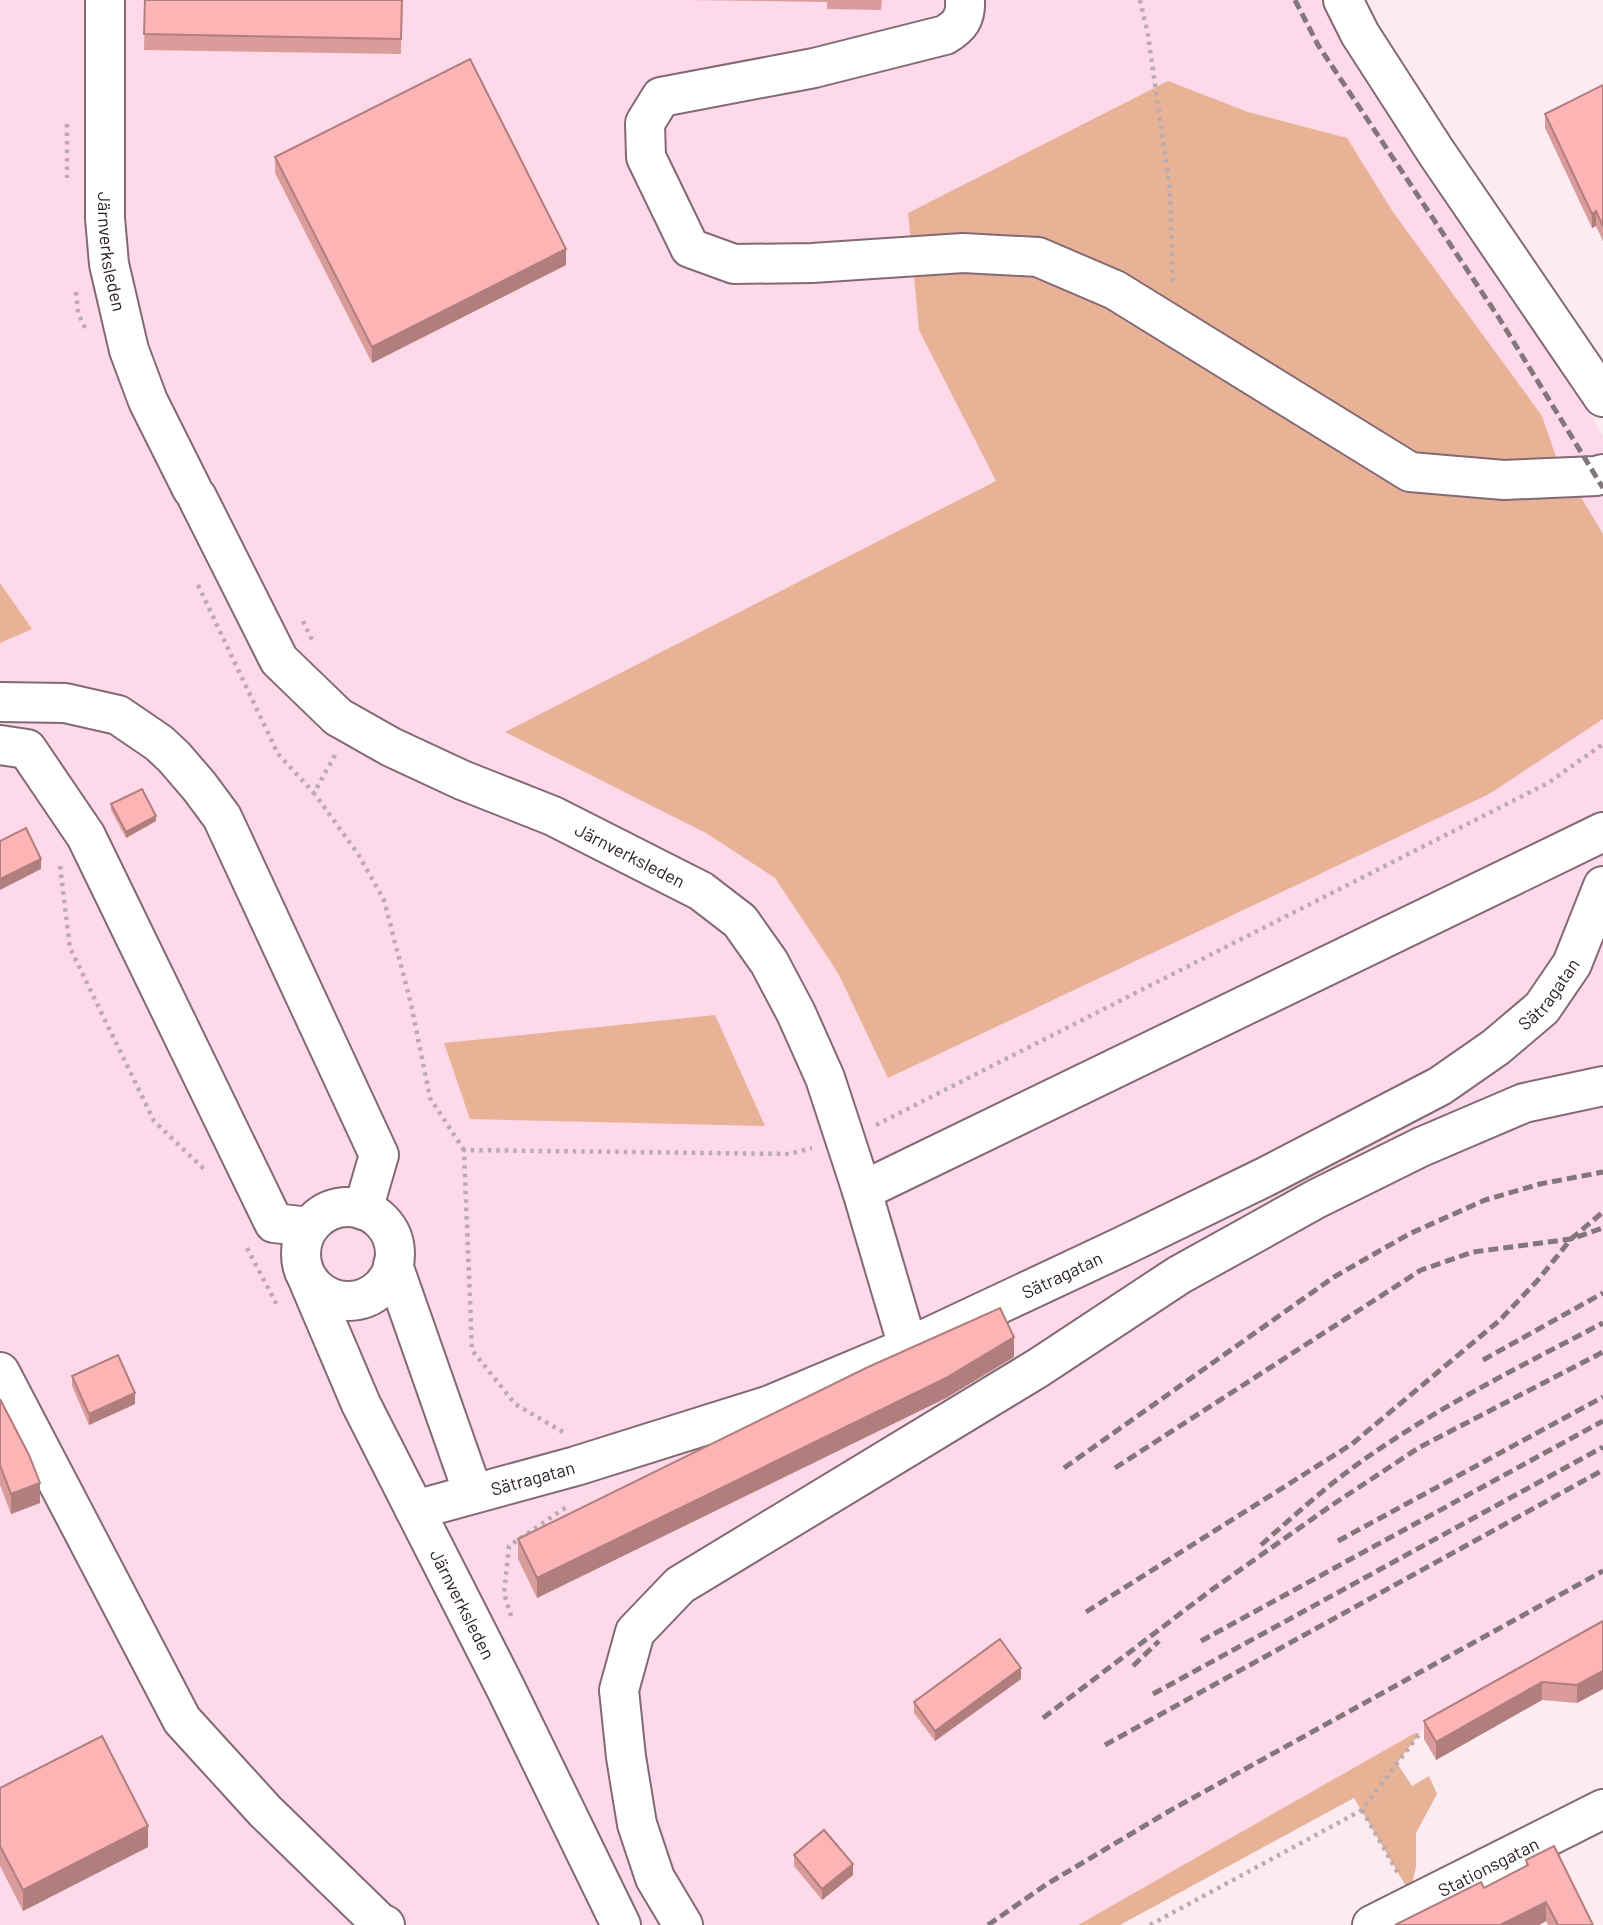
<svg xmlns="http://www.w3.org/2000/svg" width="1603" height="1925" font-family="Barlow,sans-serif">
<rect width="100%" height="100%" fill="#fdebf2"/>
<path fill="#fed9e9" d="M 0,0 L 1321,0 L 1410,137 L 1538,324 L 1603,436 L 1603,1627 L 1078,1925 L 0,1925 Z"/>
<g fill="#e8b297">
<path d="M 1168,81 L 1248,112 L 1347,138 L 1393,212 L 1542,416 L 1555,454 L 1603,534 L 1603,719 L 1489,794 L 888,1078 L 838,973 L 775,878 L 706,833 L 505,732 L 996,481 L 919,330 L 908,213 Z"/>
<path d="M 0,583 L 32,629 L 0,643 Z"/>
<path d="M 715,1015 L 765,1126 L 470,1119 L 444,1043 Z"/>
<path d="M 1415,1733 L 1420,1733 L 1397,1763 L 1412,1786 L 1429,1776 L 1437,1794 L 1416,1833 L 1416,1867 L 1410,1893 L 1354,1798 L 1120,1925 L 1078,1925 Z"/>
</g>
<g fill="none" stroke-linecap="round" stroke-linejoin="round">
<g stroke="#836974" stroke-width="42">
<g id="minor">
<path id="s1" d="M 105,0 L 105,218 L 109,264 L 129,350 L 148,401 L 192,489"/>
<path d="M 965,0 C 966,18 960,26 945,35 L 814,68 L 661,97 L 645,123 L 646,157 L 690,248 L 734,264 L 812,263 L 963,253 L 1038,257 L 1115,290 L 1410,472 L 1504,480 L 1596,476 L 1603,474"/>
<path d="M 1343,0 L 1360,34 L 1436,152 L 1603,397"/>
<path id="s2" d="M 197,497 L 279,660 L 338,717 L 391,747 L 462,780 L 553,816 L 701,891 L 740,921 L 769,962 L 796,1013 L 825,1078 L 862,1191 L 908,1347"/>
<path d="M 0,702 L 65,703 L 118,715 L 159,743 L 174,757 L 199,786 L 222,817 L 379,1155 L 363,1210"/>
<path d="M 0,745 L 27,749 L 86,836 L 274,1223 L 309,1227"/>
<path d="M 862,1191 L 1603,832"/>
<circle cx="348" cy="1254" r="47"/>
<path d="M 393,1265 L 473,1493"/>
<path id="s3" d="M 309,1282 L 361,1404 L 506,1689 L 621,1925"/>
<path d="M 0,1372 L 182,1720 L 265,1811 L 380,1923 L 385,1925"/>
<path id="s4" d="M 415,1510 L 576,1466 L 770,1405 L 908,1347 L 1121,1247 L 1267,1176 L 1440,1086 L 1496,1047 L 1542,1008 L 1572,964 L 1603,886"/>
<path d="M 683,1925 L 655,1878 L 637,1824 L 626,1757 L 619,1690 L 635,1632 L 680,1585 L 1038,1368 L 1179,1275 L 1316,1199 L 1421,1147 L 1524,1103 L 1603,1086"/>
<path id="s5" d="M 1372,1925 L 1603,1809"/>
</g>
</g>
<g stroke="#baabb1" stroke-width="4.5" stroke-dasharray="3.5 5" stroke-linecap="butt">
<path d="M 1140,0 L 1148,35 L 1170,190 L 1173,284"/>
<path d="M 67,124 L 67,178"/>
<path d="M 76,292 L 78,313 L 86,330"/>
<path d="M 198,585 L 278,754 L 314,793"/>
<path d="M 303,621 L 313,642"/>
<path d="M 335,755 L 314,793 L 358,854 L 384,900 L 411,1004 L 430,1098 L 464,1150"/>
<path d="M 60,866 L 70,948 L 154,1121 L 207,1172"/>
<path d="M 876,1125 L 1548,783 L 1603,744"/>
<path d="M 247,1248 L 277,1305"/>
<path d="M 563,1432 L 515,1404 L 472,1350 L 464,1150 L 789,1154 L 812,1148"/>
<path d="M 511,1616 L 504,1593 L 509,1546 L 568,1506"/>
<path d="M 1362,1810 L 1398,1873"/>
<path d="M 1150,1925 L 1362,1810 L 1420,1733"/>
</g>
<use href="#minor" stroke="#fff" stroke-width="38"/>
<g stroke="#83767c" stroke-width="5" stroke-dasharray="10 5" stroke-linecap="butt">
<path d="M 1295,0 L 1318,45 L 1499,318 L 1603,488"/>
<path d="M 1483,1360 L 1603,1293"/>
<path d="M 1064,1468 L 1334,1277 L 1409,1234 L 1485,1200 L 1540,1184 L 1603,1172"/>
<path d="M 1115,1468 L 1421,1270 L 1473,1252 L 1571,1239 L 1603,1228"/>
<path d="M 1338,1541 L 1603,1397"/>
<path d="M 1261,1545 C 1297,1513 1332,1481 1372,1454 C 1444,1404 1525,1364 1603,1323"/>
<path d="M 1086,1612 L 1352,1444 L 1500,1320 L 1538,1280 L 1571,1239 L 1603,1212"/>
<path d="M 1201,1641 L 1603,1421"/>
<path d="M 1133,1666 L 1159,1641"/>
<path d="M 1153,1694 L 1603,1447"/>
<path d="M 1043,1718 L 1210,1591 L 1332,1505 L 1420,1447 L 1603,1352"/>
<path d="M 1105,1745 L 1603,1470"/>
<path d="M 988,1925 L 1047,1884 L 1171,1810 L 1603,1571"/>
</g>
</g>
<g fill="#da9b9b">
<path d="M 145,0 L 402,0 L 401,54 L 144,50 Z"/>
<path d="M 689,0 L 882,0 L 881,10 L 827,9 L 827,2 Z"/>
<path d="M 1603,85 L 1603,241 L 1596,226 L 1592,228 L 1545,128 L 1545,114 Z"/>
<path d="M 275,157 L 566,265 L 372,363 L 275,173 Z"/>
<path d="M 111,804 L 156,821 L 126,838 L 111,810 Z"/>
<path d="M 1014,1357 L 946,1398 L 537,1598 L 518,1559 L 518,1539 Z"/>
<path d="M 72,1376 L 135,1404 L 89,1425 L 72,1386 Z"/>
<path d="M 0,1399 L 40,1503 L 11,1514 L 0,1485 Z"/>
<path d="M 1603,1621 L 1603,1689 L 1577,1703 L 1542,1700 L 1436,1760 L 1424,1739 L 1424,1721 Z"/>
<path d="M 1021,1679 L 935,1741 L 914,1713 L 914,1702 Z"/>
<path d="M 0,1788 L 148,1847 L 23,1911 L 0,1866 Z"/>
<path d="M 794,1855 L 853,1875 L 822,1900 L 794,1866 Z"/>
<path d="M 1526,1860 L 1593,1925 L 1548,1925 L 1546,1921 L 1539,1925 L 1395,1925 L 1484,1888 L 1526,1867 Z"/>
</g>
<g fill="#b17e7e">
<path d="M 1596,211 L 1596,226 L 1592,228 L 1592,214 Z"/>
<path d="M 566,249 L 566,265 L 372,363 L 372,347 Z"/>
<path d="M 156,816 L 156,821 L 126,838 L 126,832 Z"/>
<path d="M 41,859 L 41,869 L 0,890 L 0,879 Z"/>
<path d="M 1014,1337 L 1014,1357 L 946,1398 L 537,1598 L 537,1578 Z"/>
<path d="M 135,1393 L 135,1404 L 89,1425 L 89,1414 Z"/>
<path d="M 40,1483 L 40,1503 L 11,1514 L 11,1494 Z"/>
<path d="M 1021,1668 L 1021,1679 L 935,1741 L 935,1731 Z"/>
<path d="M 1603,1671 L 1603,1689 L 1577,1703 L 1577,1685 Z"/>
<path d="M 1542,1682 L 1542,1700 L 1436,1760 L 1436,1742 Z"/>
<path d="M 148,1826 L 148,1847 L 23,1911 L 23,1890 Z"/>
<path d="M 853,1864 L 853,1875 L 822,1900 L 822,1889 Z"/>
<path d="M 1546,1902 L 1546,1921 L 1539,1925 L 1500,1925 Z"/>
</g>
<g fill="#fdb4b4" stroke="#b17e7e" stroke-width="2">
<path d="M 145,0 L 402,0 L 401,39 L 144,34 Z"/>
<path d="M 470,59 L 566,249 L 372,347 L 275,157 Z"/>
<path d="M 1603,85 L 1603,226 L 1596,211 L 1592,214 L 1545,114 Z"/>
<path d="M 142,789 L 156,816 L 126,832 L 111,804 Z"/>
<path d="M 26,828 L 41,859 L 0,879 L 0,841 Z"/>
<path d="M 1000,1308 L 1014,1337 L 946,1378 L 537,1578 L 518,1539 L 866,1368 Z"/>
<path d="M 118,1355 L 135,1393 L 89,1414 L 72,1376 Z"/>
<path d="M 0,1399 L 29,1455 L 40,1483 L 11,1494 L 0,1465 Z"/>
<path d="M 1603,1621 L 1603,1671 L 1577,1685 L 1542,1682 L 1436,1742 L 1424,1721 Z"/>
<path d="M 1000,1639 L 1021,1668 L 935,1731 L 914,1702 Z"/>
<path d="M 102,1736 L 148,1826 L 23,1890 L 0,1846 L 0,1788 Z"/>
<path d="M 824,1830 L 853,1864 L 822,1889 L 794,1855 Z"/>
<path d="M 1554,1846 L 1593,1925 L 1558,1925 L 1546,1902 L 1500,1925 L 1395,1925 L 1481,1882 L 1484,1888 L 1528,1865 L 1526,1860 Z"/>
</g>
<g text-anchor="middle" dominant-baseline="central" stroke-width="6" stroke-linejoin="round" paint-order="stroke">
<g font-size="18" fill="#281e23" stroke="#fff">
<text stroke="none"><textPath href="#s1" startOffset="252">Järnverksleden</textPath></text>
<text stroke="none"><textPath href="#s2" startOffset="588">Järnverksleden</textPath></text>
<text stroke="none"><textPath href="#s4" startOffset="1256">Sätragatan</textPath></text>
<text stroke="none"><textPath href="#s4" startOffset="690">Sätragatan</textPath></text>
<text stroke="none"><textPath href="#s4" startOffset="122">Sätragatan</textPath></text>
<text stroke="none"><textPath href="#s3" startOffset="357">Järnverksleden</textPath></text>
<text stroke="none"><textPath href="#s5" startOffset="130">Stationsgatan</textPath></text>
</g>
</g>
</svg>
